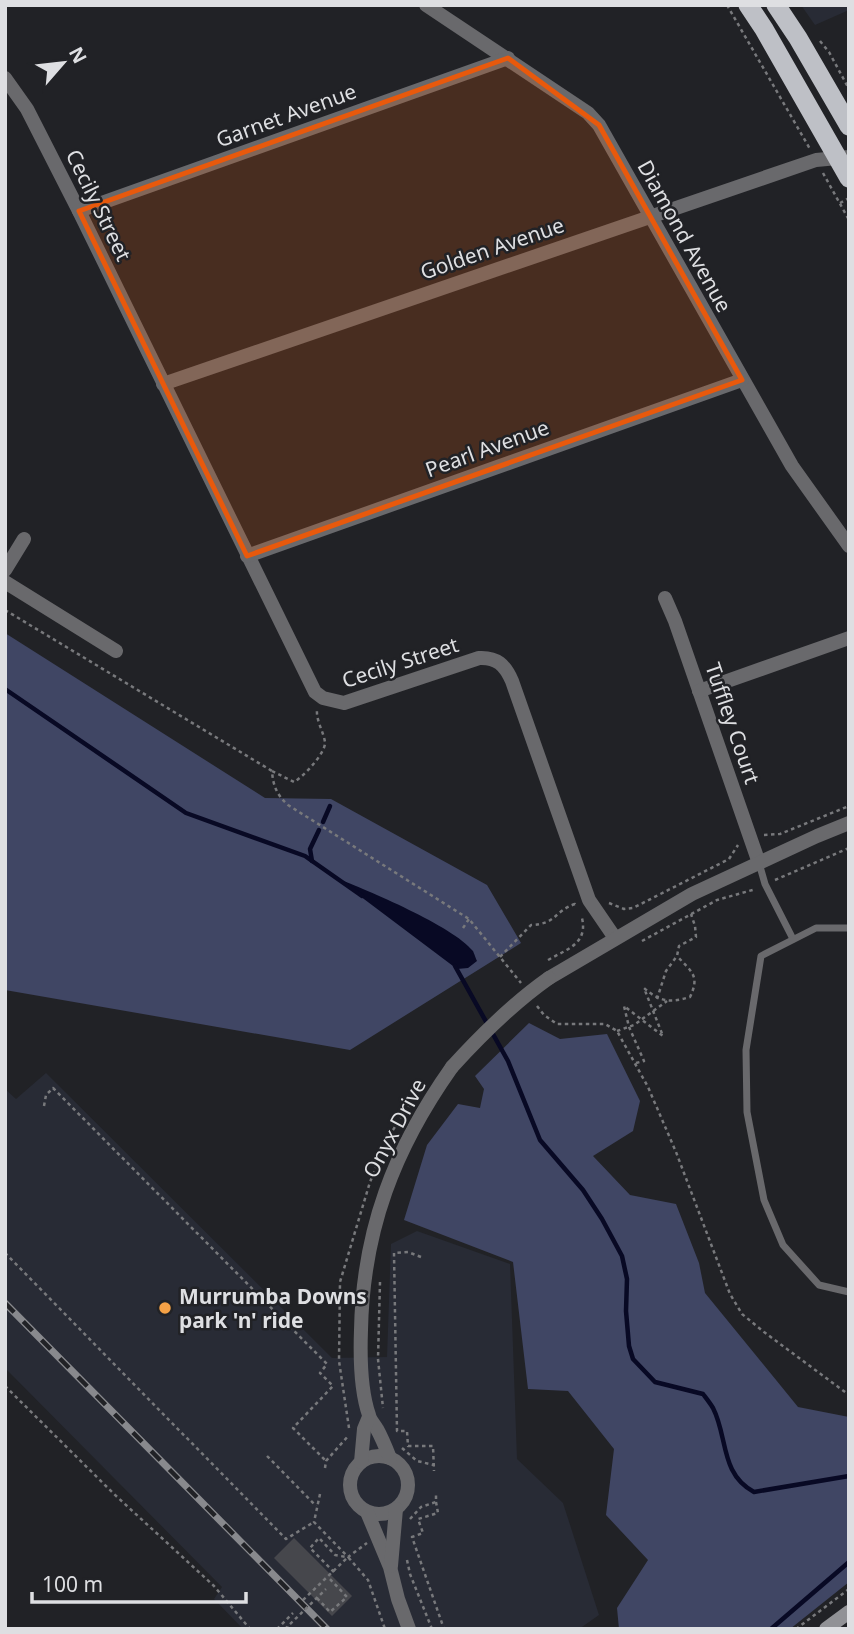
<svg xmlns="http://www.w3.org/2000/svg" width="854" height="1634" font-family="'Noto Sans',sans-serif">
<rect width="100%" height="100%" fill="#212226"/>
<g fill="#282b35">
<path d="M 801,5 L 849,5 L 849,10 L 815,25 Z"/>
<path d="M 46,1073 L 332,1358 L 387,1357 L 391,1244 L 417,1231 L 510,1264 L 517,1459 L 563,1503 L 599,1615 L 579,1629 L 243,1629 L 214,1599 L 222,1587 L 5,1368 L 5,1089 L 16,1099 Z"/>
</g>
<g fill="#404664">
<path d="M 5,633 L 265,798 L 331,799 L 487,885 L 521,943 L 350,1050 L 5,990 Z"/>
<path d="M 529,1023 L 560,1039 L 607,1034 L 640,1101 L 633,1131 L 593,1156 L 630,1195 L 676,1204 L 699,1263 L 705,1293 L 798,1407 L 849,1417 L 849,1582 L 790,1629 L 619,1629 L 617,1608 L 648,1560 L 606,1515 L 614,1449 L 568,1391 L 528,1389 L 513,1262 L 404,1220 L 427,1145 L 458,1104 L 480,1108 L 484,1089 L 475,1076 Z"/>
</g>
<path fill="#080924" d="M 336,878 C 367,890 453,926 473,951 C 474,953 476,959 477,961 L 468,968 L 457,969 Z"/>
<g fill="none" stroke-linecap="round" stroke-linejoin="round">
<g stroke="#080924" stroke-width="4.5">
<path d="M 5,689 L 186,813 L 305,856 L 362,896"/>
<path d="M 323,822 L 330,806"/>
<path d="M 312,861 L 310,849 L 319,830"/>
<path d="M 455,966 L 508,1061 L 540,1140 L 583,1190 L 602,1219 L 622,1256 L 627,1279 L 626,1311 L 629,1346 L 633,1359 L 655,1382 L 703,1394 C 706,1398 710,1403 713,1408 C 728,1437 720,1474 754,1492 L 849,1476"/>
<path d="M 771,1629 L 849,1562"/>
</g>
</g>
<path fill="#46474c" d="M 294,1538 L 352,1596 L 332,1616 L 274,1558 Z"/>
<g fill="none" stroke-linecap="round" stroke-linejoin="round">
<g stroke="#78797c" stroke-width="2.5" stroke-dasharray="3.5 3.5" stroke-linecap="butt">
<path d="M 727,5 L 810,149"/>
<path d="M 820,41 L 829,52 L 849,89"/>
<path d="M 823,173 L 849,220"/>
<path d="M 840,203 L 849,198"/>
<path d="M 5,610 L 272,771 C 273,786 277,795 288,805 L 469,919 L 521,983"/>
<path d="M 272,771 L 294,782 C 303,777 326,753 325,742 C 323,730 316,721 317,709"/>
<path d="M 764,835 L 780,834 L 849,806"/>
<path d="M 775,880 L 849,848"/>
<path d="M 609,903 L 624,909 L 633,908 L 729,859 L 738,845"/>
<path d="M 463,928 L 469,919"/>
<path d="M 642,941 L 717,900 L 756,889"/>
<path d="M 500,957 L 531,925 C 557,924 554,911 575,904 L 576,906"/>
<path d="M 548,960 C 567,949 588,944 582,918"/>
<path d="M 657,999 L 666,971 L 677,956 L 679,946 L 696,937 L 695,926 L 691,914"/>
<path d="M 537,1006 L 544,1015 L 557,1024 L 605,1024 L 617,1031 L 648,1087 L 676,1152 L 730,1294 L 742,1314 L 764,1332 L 849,1395"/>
<path d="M 617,1031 L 634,1025 L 667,1001"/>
<path d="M 636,1063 L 644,1061 L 629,1027 L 624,1006 L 663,1036 L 644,988 C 660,1002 670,1003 690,997 C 700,976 692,972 677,956"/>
<path d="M 44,1106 L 46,1095 L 53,1088 L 327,1364 L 320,1373 L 333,1386 L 293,1428 L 326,1461"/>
<path d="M 5,1253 L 286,1539 L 314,1522"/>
<path d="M 421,1257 L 408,1252 L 394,1253 L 397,1431 L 407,1431 L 408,1446 L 433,1446 L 434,1471"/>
<path d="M 380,1282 L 378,1359 L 383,1408"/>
<path d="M 5,1386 L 114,1494 L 214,1586 L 250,1629"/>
<path d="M 349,1428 L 339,1361 L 340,1282 L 370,1182 L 389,1136 L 414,1098"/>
<path d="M 402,1448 L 417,1461 L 434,1465"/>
<path d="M 267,1456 L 316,1506"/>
<path d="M 325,1468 L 326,1461 L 349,1435"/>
<path d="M 320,1494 L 314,1522 L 348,1557 L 367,1543"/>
<path d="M 436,1502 L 438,1513 L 418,1519 L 423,1533 L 412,1537 L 444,1629"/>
<path d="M 410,1519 L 421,1507 L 436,1502 L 436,1494"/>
<path d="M 407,1560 L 410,1574 L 432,1629"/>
<path d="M 334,1572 L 310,1548 L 319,1538 L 335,1555 L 346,1557"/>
<path d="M 317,1598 L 330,1612 L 347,1597 L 328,1577"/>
<path d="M 303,1600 L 348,1557 L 368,1580 L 385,1629"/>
<path d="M 287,1627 L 289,1629"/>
<path d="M 277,1629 L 293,1613"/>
<path d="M 796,1629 L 849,1589"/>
</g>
<g stroke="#69696c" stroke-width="7">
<path d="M 759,863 L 765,884 L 793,939"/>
<path d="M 849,928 L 816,928 L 761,956 L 746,1050 L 747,1112 L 764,1200 L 783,1245 L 819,1285 L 849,1292"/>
</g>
<g stroke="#69696c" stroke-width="14">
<path d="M 426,5 L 588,113 L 599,125 L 792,466 L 849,546"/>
<path d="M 5,78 L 27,109 L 79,211 L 315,692 L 323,698 L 344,703 L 479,658 C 497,657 505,665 512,681 L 589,900 L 615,938"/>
<path d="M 79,211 L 508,58"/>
<path d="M 163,384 L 816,160 L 849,157"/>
<path d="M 247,556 L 742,380"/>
<path d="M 5,570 L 24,539"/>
<path d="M 5,582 L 116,651"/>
<path d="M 665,598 L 675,621 L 759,863"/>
<path d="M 699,691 L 849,638"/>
<path d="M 549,978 L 692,894 L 817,836 L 849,823"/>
<circle cx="379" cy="1485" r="29"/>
<path d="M 390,1458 C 386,1448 382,1438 377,1429 C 374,1424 370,1420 369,1415 C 360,1389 360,1357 361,1330 C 363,1230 394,1149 452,1067"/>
<path d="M 361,1462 L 364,1429 L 369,1417"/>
<path d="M 367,1512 L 390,1567 L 398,1599 L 409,1629"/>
<path d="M 391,1566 L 396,1509"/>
</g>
<path stroke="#919296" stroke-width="14" d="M 826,1629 L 849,1612"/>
<g stroke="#bec0c6" stroke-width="19">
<path d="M 748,5 L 764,29 L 849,178"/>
<path d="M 776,5 L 798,38 L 849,126"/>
</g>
<g stroke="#88898d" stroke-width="7">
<path id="rail" d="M 5,1303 L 327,1629"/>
</g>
<use href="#rail" stroke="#212226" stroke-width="4.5" stroke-dasharray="13" stroke-linecap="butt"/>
<path stroke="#78797c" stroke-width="2.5" stroke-dasharray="3.5 3.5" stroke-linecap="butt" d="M 285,1629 L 326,1589"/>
<path stroke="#69696c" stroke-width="14" d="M 452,1067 C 482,1034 512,1004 549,978"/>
</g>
<path fill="#e8590c" fill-opacity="0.2" stroke="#e8590c" stroke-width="5" stroke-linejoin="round" d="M 508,58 L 599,125 L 742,380 L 247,556 L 79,211 Z"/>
<circle fill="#f5a246" stroke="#212226" stroke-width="2.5" cx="165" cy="1308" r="7"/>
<g text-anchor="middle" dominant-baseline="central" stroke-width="5" stroke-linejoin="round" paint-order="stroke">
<g font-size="21" fill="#dedfe2" stroke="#212226">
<text transform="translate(286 115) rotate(-20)">Garnet Avenue</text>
<text transform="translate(99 205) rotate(64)">Cecily Street</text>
<text transform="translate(685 236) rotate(61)">Diamond Avenue</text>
<text transform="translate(492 248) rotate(-19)">Golden Avenue</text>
<text transform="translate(487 448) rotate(-20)">Pearl Avenue</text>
<text transform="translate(400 662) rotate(-18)">Cecily Street</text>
<text transform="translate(733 723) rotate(71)">Tuffley Court</text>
<text transform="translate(394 1128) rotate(-62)">Onyx Drive</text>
</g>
<g font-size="21" font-weight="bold" fill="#dedfe2" stroke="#212226" text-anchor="start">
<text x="179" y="1296">Murrumba Downs<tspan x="179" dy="24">park 'n' ride</tspan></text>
</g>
</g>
<rect width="854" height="1634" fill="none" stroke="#dedfe2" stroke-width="14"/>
<g transform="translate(63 63) rotate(62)" stroke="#212226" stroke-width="5" paint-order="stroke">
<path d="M0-5L12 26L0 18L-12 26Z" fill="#dedfe2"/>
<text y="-10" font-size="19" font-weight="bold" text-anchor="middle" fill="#dedfe2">N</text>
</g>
<path d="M32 1592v10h214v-10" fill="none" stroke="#dedfe2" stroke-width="3.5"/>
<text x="42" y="1592" font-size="21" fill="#dedfe2" stroke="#212226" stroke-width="5" paint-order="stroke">100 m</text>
</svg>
